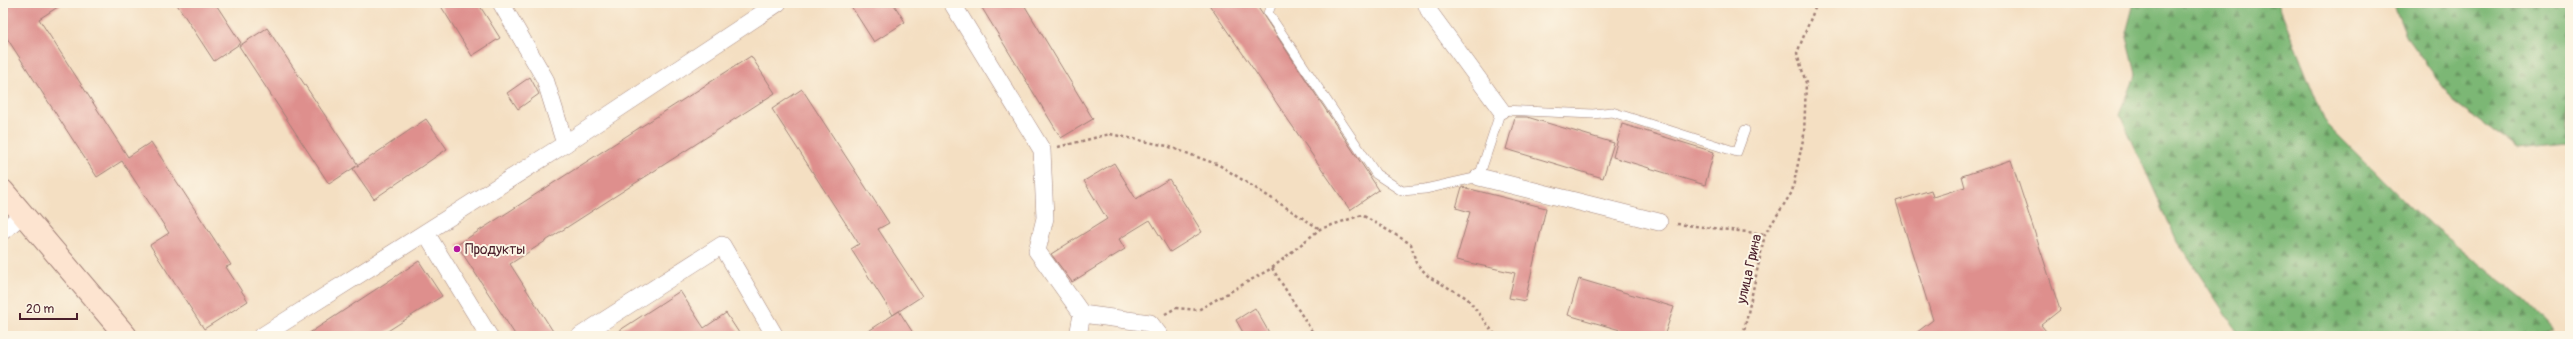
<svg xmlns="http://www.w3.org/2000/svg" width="2573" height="339" font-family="Pangolin,sans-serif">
<defs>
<pattern id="forest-firs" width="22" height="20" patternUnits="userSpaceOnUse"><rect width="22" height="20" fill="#7cb775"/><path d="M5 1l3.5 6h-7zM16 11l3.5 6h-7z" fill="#689460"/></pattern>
</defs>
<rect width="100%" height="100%" fill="#fcf5e5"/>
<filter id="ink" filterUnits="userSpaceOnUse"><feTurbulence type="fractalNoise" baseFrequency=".025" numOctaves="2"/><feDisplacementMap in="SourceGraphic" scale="8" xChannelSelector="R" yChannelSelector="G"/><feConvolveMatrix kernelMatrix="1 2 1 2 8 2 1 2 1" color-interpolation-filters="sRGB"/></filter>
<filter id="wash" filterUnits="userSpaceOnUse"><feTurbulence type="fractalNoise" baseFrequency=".012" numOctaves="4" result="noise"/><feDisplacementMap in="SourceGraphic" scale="16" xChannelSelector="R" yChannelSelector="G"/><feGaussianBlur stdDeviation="0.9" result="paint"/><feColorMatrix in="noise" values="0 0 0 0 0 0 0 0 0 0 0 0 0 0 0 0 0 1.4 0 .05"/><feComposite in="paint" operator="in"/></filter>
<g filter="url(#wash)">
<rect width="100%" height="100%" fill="#f4dfc2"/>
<g fill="url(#forest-firs)" stroke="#636b50">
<path d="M 2134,3 L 2278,3 L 2325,122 L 2412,209 L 2526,301 L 2553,330 L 2529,336 L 2240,336 L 2177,241 L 2120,114 L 2136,74 L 2126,33 Z"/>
<path d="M 2393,3 L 2570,3 L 2570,143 L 2517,148 L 2454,102 L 2406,36 Z"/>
</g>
<g id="blocks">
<g fill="#de8f8d">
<path d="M 3,3 L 64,3 L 39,19 L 128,157 L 151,142 L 231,265 L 226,267 L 248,301 L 204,329 L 150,245 L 169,233 L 122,161 L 97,177 L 3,32 Z"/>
<path d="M 176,3 L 215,3 L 241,43 L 214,61 Z"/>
<path d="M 439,3 L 478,3 L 500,38 L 472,56 Z"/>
<path d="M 849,3 L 893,3 L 905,22 L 874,42 Z"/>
<path d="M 979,3 L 1023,3 L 1093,119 L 1061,138 Z"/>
<path d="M 1208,3 L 1255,3 L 1379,190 L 1350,210 Z"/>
<path d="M 267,28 L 358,165 L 329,184 L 239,46 Z"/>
<path d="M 751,56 L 775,93 L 510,264 L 556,336 L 516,336 L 457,245 Z"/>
<path d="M 530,77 L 539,94 L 518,109 L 507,93 Z"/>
<path d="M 802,89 L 889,223 L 878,229 L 922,296 L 893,315 L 851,249 L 859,244 L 772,109 Z"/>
<path d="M 1515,117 L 1527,117 L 1614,143 L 1603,178 L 1506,149 Z"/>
<path d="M 426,119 L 447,149 L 374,199 L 353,169 Z"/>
<path d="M 1622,124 L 1714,152 L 1705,185 L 1613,157 Z"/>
<path d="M 2011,160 L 2060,310 L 2041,325 L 2050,336 L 1912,336 L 1933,320 L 1896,201 L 1931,190 L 1933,197 L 1965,187 L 1962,176 Z"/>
<path d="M 1114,163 L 1136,199 L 1169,179 L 1202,232 L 1170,252 L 1150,220 L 1119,239 L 1125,249 L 1072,282 L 1051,254 L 1107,219 L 1084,181 Z"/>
<path d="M 1462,187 L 1546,208 L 1525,301 L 1509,298 L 1515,273 L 1456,260 L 1470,212 L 1456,208 Z"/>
<path d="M 419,261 L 442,296 L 380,336 L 305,336 Z"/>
<path d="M 1579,279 L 1674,307 L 1664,336 L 1641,336 L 1568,315 Z"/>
<path d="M 680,291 L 704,328 L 726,313 L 741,336 L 611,336 Z"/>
<path d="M 1255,308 L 1271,336 L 1245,336 L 1236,320 Z"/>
<path d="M 899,311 L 915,336 L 861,336 Z"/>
</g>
</g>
</g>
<g filter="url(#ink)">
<use href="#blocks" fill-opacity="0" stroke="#9f7f76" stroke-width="1"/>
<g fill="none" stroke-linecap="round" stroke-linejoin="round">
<g stroke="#9f7f76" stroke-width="10">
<path id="lane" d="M 1272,3 L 1268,13 L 1376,174 L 1402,191 L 1425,189 L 1479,177 L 1501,110 L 1593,114 L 1612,112 L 1737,152 L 1745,130"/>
</g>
<g stroke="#9f7f76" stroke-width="18">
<g id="street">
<path d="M 501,3 L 545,79 L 565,144"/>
<path d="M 952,3 L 1042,150 L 1045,218 L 1037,251 L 1082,314 L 1150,323 L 1160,336"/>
<path d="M 1426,3 L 1430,13 L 1501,110"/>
<path d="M 1479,177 L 1659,222"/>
<path d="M 3,231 L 22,215"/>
<path d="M 426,233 L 489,336"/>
<path d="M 262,336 L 565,144 L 778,3"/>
<path d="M 580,336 L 722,245 L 775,336"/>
<path d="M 1078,336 L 1082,314"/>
</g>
</g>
<g stroke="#9f7f76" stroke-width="24">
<path id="secondary" d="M 3,191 L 126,336"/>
</g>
<g stroke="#9f7f76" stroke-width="2.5" stroke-dasharray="3 3" stroke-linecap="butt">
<path d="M 1058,147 L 1110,134 L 1167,146 L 1219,165 L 1320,229"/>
<path d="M 1677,224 L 1765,234"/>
<path d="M 1272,268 L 1315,336"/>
<path d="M 1165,314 L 1176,308 L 1198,310 L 1272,268 L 1320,229 L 1362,215 L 1411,244 L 1416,263 L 1429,277 L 1467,298 L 1496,336"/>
<path d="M 1743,336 L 1765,234 L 1792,192 L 1804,135 L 1806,83 L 1797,53 L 1817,3"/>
</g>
<use href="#lane" stroke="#fff" stroke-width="9"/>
<use href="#street" stroke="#fff" stroke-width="17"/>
<use href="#secondary" stroke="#fde4d0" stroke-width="22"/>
</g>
</g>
<circle fill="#b5179e" stroke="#fcf5e5" stroke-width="1.5" cx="457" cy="249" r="4"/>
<g text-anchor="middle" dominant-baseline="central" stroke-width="4" stroke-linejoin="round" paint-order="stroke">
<g font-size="14" fill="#4a1f2b" stroke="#fcf5e5" text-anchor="start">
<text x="465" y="249">Продукты</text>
</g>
<g font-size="14" fill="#4a1f2b" stroke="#fcf5e5">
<text transform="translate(1749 269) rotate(-77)">улица Грина</text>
</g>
</g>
<rect width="2573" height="339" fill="none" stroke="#fcf5e5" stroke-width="16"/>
<path d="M20 313v6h57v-6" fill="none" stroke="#4a1f2b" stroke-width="2"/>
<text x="26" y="313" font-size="12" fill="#4a1f2b" stroke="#fcf5e5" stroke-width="3" paint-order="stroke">20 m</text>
</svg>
